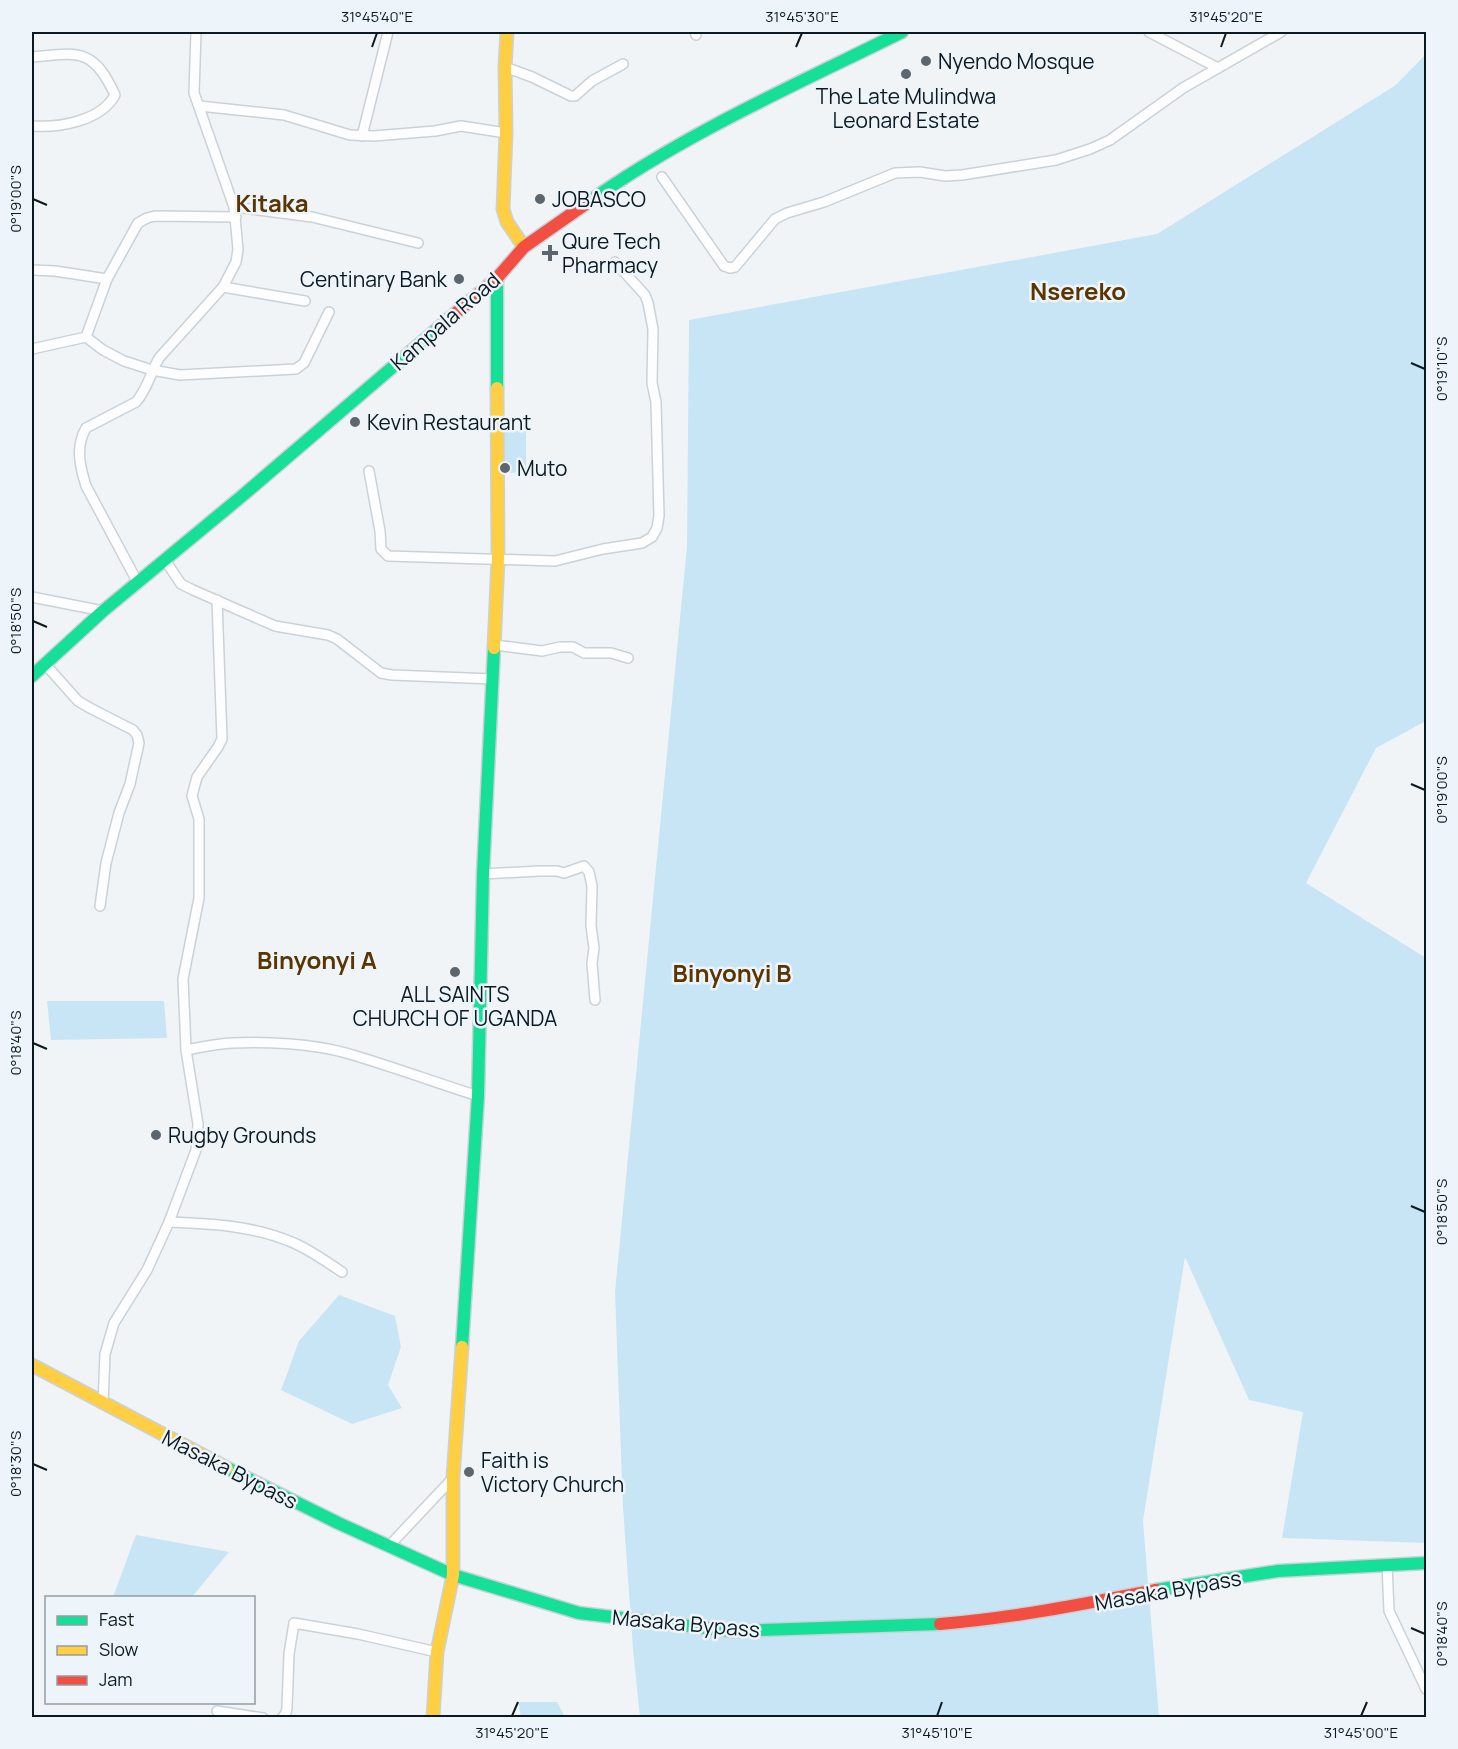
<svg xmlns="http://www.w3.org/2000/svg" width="1458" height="1749" font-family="Manrope,sans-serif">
<rect width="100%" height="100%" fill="#f1f4f7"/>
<g fill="#c8e5f6">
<path d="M 1426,54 L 1426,721 L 1376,748 L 1306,883 L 1426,958 L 1426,1543 L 1282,1538 L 1303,1412 L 1249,1400 L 1185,1257 L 1143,1521 L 1159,1717 L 640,1718 L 633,1649 L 623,1508 L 615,1292 L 687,546 L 689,320 L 1157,234 L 1396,85 Z"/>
<path d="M 504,431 L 526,431 L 526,472 L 510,473 L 509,463 L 504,463 Z"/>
<path d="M 47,1001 L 164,1001 L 167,1038 L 51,1040 Z"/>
<path d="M 339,1295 L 395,1316 L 401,1347 L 388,1385 L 402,1408 L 352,1424 L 281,1390 L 299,1341 Z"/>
<path d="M 136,1535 L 229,1552 L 192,1597 L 109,1598 L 108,1597 L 113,1597 Z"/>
<path d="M 518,1702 L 557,1702 L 565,1717 L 521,1717 Z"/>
</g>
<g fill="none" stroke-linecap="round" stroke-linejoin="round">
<g stroke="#cad2d7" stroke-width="12">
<g id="street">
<path d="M 695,32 L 696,35"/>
<path d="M 1149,32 L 1218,68"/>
<path d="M 32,57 C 78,53 93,47 115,95 C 101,121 59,128 32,126"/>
<path d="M 505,67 L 532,77 L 571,96 L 575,96 L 592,81 L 623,64"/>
<path d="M 199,106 L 284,115 L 350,135 L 374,136 L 435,131 L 461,126 L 506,133"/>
<path d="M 362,136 L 388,32"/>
<path d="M 662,177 L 724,266 L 730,268 L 735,267 L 775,219 L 787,213 L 824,202 L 895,173 L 920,172 L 945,176 L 962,175 L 1056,160 L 1090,149 L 1110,140 L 1183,88 L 1281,32"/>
<path d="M 234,207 L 312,217 L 418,243"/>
<path d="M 32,270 L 55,271 L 107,279"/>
<path d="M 223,287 L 305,301"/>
<path d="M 86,337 L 103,350 L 124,361 L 152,370 L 180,375 L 296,369 L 304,363 L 329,312"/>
<path d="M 32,349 L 86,337 L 107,279 L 138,223 L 147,218 L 155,216 L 236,217"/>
<path d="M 369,471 L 380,531 L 381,549 L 388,556 L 555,561 L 603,549 L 642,543 L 652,537 L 657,528 L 659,516 L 656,402 L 652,383 L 653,329 L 648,303 L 645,295 L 615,262"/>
<path d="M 165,560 L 181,584 L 193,590 L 275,626 L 328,635 L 337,639 L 381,673 L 392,675 L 493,679"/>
<path d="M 138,583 L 86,486 C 80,467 75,447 86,428 L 136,402 C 147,390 151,372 159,358 L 223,287 L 236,262 L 238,249 L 234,207 L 194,93 L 196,32"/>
<path d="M 32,597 L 103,611"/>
<path d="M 495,645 L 542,651 L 560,647 L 573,647 L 584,653 L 611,653 L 628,658"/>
<path d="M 45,664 L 78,701 L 90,708 L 133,730 L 137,735 L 139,743 L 130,784 L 119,813 L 106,863 L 100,906"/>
<path d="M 483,874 L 539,871 L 557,871 L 564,873 L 584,866 L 589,872 L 592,886 L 591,926 L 594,948 L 592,963 L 595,1000"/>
<path d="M 186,1050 C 201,1047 217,1044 232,1043 C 267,1041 313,1044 346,1053 C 391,1066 434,1082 478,1096"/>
<path d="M 169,1222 C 210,1224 250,1225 289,1241 C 308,1248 325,1261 342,1272"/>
<path d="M 103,1403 L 105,1354 L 114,1323 L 147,1270 L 169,1222 L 196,1150 L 198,1124 L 186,1050 L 183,979 L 199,898 L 199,819 L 192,796 L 197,777 L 218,747 L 222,739 L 217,600"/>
<path d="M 389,1546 L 453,1478"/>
<path d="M 1387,1564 L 1389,1611 L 1426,1689"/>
<path d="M 217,1711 L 263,1718"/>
<path d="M 282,1718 L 286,1713 L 287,1708 L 289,1654 L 294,1623 L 358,1634 L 437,1652"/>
</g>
</g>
<g stroke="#cad2d7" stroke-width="15">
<g id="fast">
<path d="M 587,203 C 684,134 795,85 902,32"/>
<path d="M 497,278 L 497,388"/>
<path d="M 32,676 L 103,611 L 242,496 L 450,318"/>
<path d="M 462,1347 L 478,1096 L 483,874 L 494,648"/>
<path d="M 227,1468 L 338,1523 L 453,1575 L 579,1613 L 731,1631 L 940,1624"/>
<path d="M 1156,1590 L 1278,1571 L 1426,1563"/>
</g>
</g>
<g stroke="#cad2d7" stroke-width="15">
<g id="slow">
<path d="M 507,32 L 505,67 L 506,133 L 503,209 L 507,222 L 524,247"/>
<path d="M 494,648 L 498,559 L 497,388"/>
<path d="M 32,1365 L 227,1468"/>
<path d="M 433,1718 L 437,1652 L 453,1575 L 453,1478 L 462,1347"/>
</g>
</g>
<g stroke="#cad2d7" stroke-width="15">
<g id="jam">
<path d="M 450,318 L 497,278 L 524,247 L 587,203"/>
<path d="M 940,1624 C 1013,1618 1084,1604 1156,1590"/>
</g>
</g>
<use href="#street" stroke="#fdfdfe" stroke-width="9"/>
<use href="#fast" stroke="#16e098" stroke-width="12"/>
<use href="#slow" stroke="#ffcf43" stroke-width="12"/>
<use href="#jam" stroke="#f24e42" stroke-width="12"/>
</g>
<path fill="none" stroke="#0b1921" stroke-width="2" d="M 372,47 L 377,33M 796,47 L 802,33M 1221,47 L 1226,33M 33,199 L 47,205M 1411,363 L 1425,369M 33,621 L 47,627M 1411,784 L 1425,790M 33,1043 L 47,1049M 1411,1206 L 1425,1212M 33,1464 L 47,1470M 1411,1628 L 1425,1634M 512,1716 L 518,1702M 937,1716 L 942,1702M 1361,1716 L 1367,1702"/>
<g fill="#5c666c" stroke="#eef5fa" stroke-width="2">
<circle cx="926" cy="61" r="6"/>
<circle cx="906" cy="74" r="6"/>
<circle cx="540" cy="199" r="6"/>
<path d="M547 244h6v6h6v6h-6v6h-6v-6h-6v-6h6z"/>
<circle cx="459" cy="279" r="6"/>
<circle cx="355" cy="422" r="6"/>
<circle cx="505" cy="468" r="6"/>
<circle cx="455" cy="972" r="6"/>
<circle cx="156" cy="1135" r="6"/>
<circle cx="469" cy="1472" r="6"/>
</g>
<g text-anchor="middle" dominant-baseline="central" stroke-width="5" stroke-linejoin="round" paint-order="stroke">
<g font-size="21" fill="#0b1921" stroke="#eef5fa" text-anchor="start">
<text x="938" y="61">Nyendo Mosque</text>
<text x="906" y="96" text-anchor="middle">The Late Mulindwa<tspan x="906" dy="24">Leonard Estate</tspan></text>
<text x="552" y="199">JOBASCO</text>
<text x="562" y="241">Qure Tech<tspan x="562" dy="24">Pharmacy</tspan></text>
<text x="447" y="279" text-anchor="end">Centinary Bank</text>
<text x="367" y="422">Kevin Restaurant</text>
<text x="517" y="468">Muto</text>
<text x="455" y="994" text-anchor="middle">ALL SAINTS<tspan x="455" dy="24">CHURCH OF UGANDA</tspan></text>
<text x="168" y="1135">Rugby Grounds</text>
<text x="481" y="1460">Faith is<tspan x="481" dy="24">Victory Church</tspan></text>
</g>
<g font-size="21" fill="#0b1921" stroke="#eef5fa">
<text transform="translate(445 321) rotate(-41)">Kampala Road</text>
<text transform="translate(230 1469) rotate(27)">Masaka Bypass</text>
<text transform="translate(1168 1590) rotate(-10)">Masaka Bypass</text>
<text transform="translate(686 1623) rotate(5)">Masaka Bypass</text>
</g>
<g font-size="24" font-weight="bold" fill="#5a3500" stroke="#eef5fa">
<text x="272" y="202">Kitaka</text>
<text x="1078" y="290">Nsereko</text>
<text x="317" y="959">Binyonyi A</text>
<text x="732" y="972">Binyonyi B</text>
</g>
</g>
<rect width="1458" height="1749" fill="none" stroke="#eef5fa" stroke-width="66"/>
<rect x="45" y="1596" width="210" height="108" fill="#eef5fa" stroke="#939da3" stroke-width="1.5"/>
<rect x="57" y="1616" width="30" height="9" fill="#16e098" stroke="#939da3" stroke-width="1.5"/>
<text x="99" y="1626" font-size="18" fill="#0b1921">Fast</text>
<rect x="57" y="1646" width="30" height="9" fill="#ffcf43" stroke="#939da3" stroke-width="1.5"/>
<text x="99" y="1656" font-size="18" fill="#0b1921">Slow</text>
<rect x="57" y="1676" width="30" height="9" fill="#f24e42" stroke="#939da3" stroke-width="1.5"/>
<text x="99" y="1686" font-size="18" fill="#0b1921">Jam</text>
<rect x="33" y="33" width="1392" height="1683" fill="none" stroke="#0b1921" stroke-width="2"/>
<g font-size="15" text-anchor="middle" fill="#0b1921">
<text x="377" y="22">31°45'40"E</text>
<text x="802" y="22">31°45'30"E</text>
<text x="1226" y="22">31°45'20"E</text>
<text transform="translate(16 199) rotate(-90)" y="5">0°19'00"S</text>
<text transform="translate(1442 369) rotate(-90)" y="5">0°19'10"S</text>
<text transform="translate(16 621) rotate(-90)" y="5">0°18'50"S</text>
<text transform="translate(1442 790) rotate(-90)" y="5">0°19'00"S</text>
<text transform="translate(16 1043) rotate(-90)" y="5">0°18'40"S</text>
<text transform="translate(1442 1212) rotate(-90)" y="5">0°18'50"S</text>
<text transform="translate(16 1464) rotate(-90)" y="5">0°18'30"S</text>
<text transform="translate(1442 1634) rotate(-90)" y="5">0°18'40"S</text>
<text x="512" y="1738">31°45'20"E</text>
<text x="937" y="1738">31°45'10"E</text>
<text x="1361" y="1738">31°45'00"E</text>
</g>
</svg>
